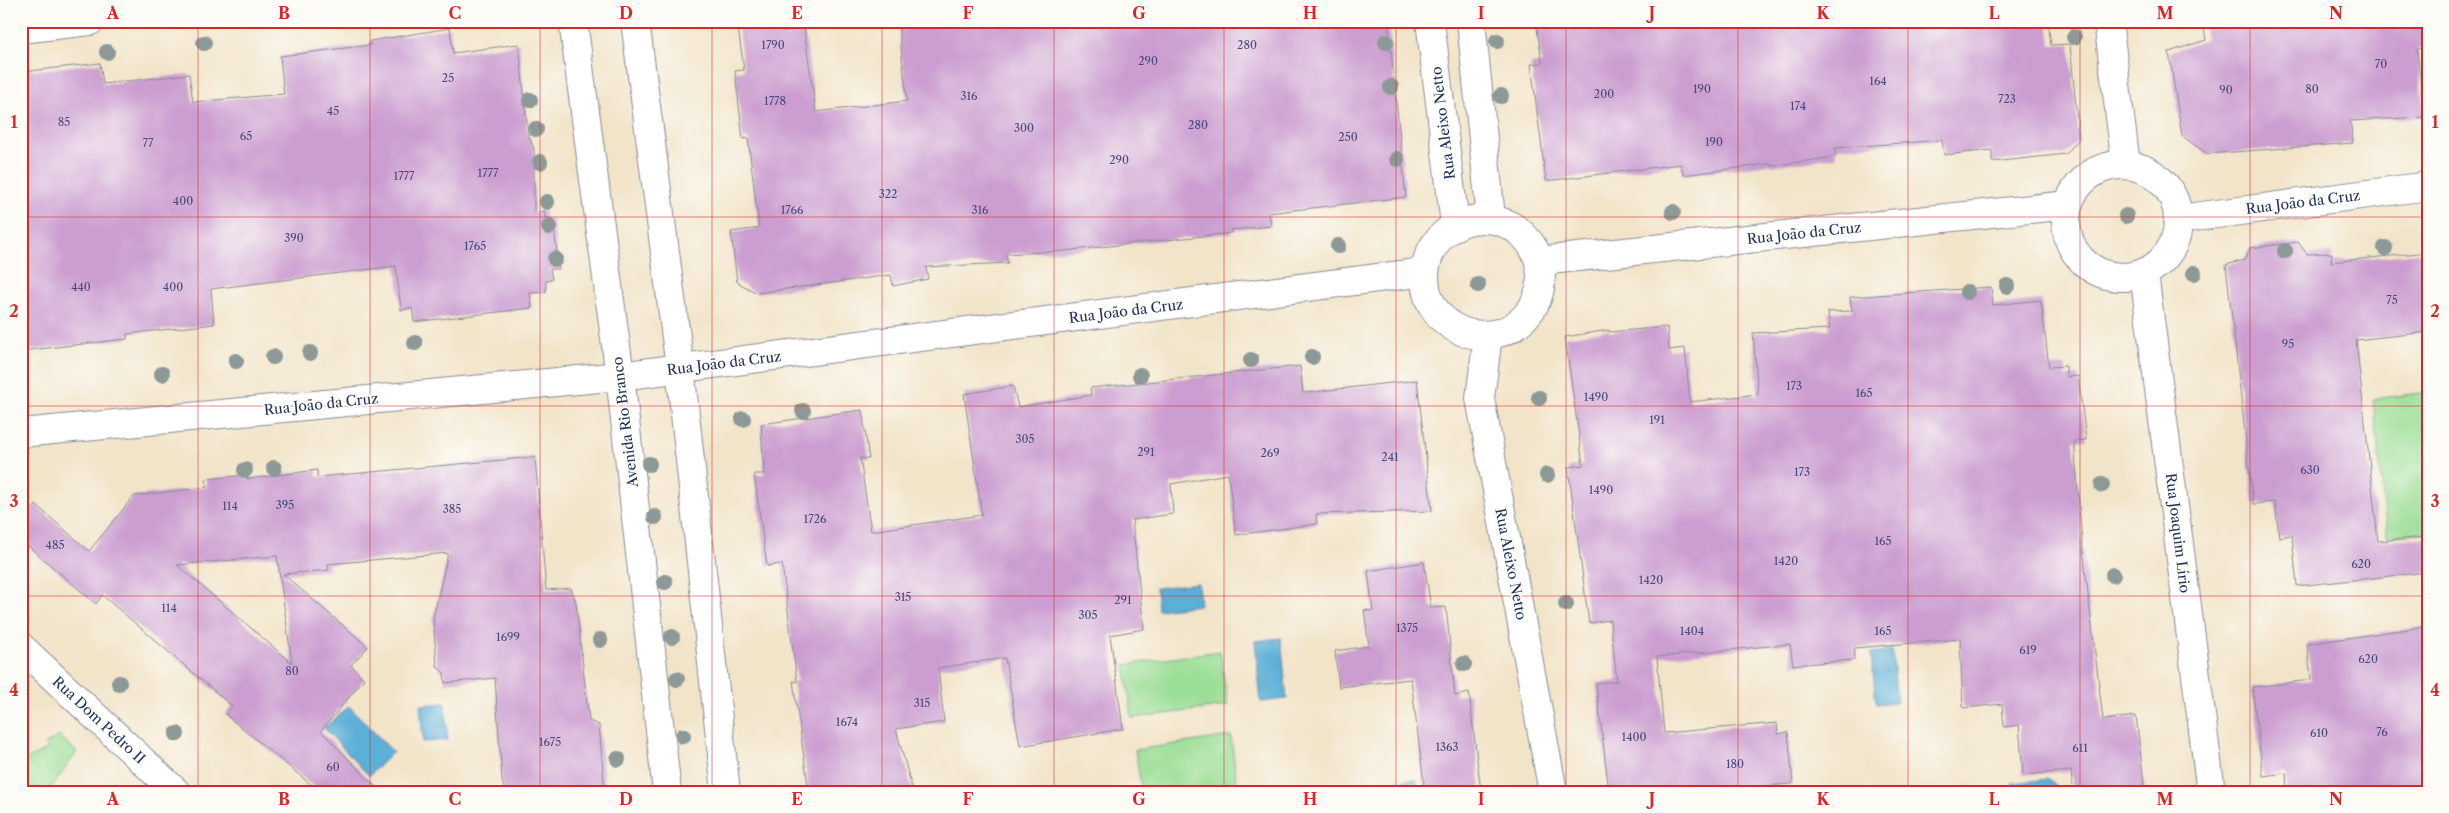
<svg xmlns="http://www.w3.org/2000/svg" width="2449" height="813" font-family="'Libre Caslon Text',serif">
<rect width="100%" height="100%" fill="#fdfcf7"/>
<filter id="ink" filterUnits="userSpaceOnUse"><feTurbulence type="fractalNoise" baseFrequency=".02" numOctaves="2"/><feDisplacementMap in="SourceGraphic" scale="10" xChannelSelector="R" yChannelSelector="G"/><feConvolveMatrix kernelMatrix="1 2 1 2 8 2 1 2 1" color-interpolation-filters="sRGB"/></filter>
<filter id="wash" filterUnits="userSpaceOnUse"><feTurbulence type="fractalNoise" baseFrequency=".0096" numOctaves="4" result="noise"/><feDisplacementMap in="SourceGraphic" scale="20" xChannelSelector="R" yChannelSelector="G"/><feGaussianBlur stdDeviation="1.12" result="paint"/><feColorMatrix in="noise" values="0 0 0 0 0 0 0 0 0 0 0 0 0 0 0 0 0 1.4 0 .05"/><feComposite in="paint" operator="in"/></filter>
<g filter="url(#wash)">
<rect width="100%" height="100%" fill="#f2e4c9"/>
<g fill="#9bde95" stroke="#5b867a">
<path d="M 2428,392 L 2428,532 L 2387,536 L 2373,399 Z"/>
<path d="M 1220,651 L 1228,706 L 1132,718 L 1125,665 Z"/>
<path d="M 59,736 L 77,752 L 48,792 L 25,792 L 21,789 L 21,771 L 30,765 L 26,760 L 48,749 L 44,745 Z"/>
<path d="M 1231,736 L 1237,786 L 1195,792 L 1142,792 L 1135,750 Z"/>
</g>
<g fill="#5bafd7" stroke="#3b6f9a">
<path d="M 1198,583 L 1200,605 L 1158,610 L 1156,588 Z"/>
<path d="M 1281,638 L 1287,699 L 1261,702 L 1255,641 Z"/>
<path d="M 1892,650 L 1897,702 L 1876,704 L 1871,653 Z"/>
<path d="M 445,703 L 448,740 L 423,742 L 420,705 Z"/>
<path d="M 349,706 L 393,752 L 369,776 L 324,728 Z"/>
<path d="M 1416,779 L 1417,792 L 1384,792 L 1383,783 Z"/>
<path d="M 2047,779 L 2055,784 L 2058,792 L 2015,792 L 2011,783 Z"/>
</g>
<g id="blocks">
<g fill="#cb9dd0" fill-rule="evenodd">
<path d="M 737,21 L 780,21 L 782,31 L 804,28 L 816,112 L 907,101 L 898,21 L 1388,21 L 1406,197 L 1269,213 L 1271,226 L 1231,230 L 1231,233 L 1063,251 L 1006,254 L 1008,263 L 926,267 L 928,279 L 893,286 L 891,275 L 757,293 L 737,282 L 731,232 L 759,228 L 748,138 L 743,139 L 735,71 L 744,70 Z"/>
<path d="M 1536,21 L 2048,21 L 2051,45 L 2070,44 L 2079,139 L 2066,154 L 1992,162 L 1992,150 L 1944,155 L 1942,140 L 1835,148 L 1836,157 L 1771,166 L 1770,164 L 1683,175 L 1681,164 L 1546,181 L 1531,64 L 1542,63 Z"/>
<path d="M 2203,21 L 2428,21 L 2428,48 L 2417,49 L 2424,117 L 2350,121 L 2353,143 L 2207,154 L 2182,136 L 2169,52 L 2206,40 Z"/>
<path d="M 450,28 L 453,53 L 519,44 L 528,134 L 534,149 L 534,213 L 545,211 L 545,218 L 553,219 L 559,269 L 550,269 L 552,279 L 546,281 L 546,292 L 530,293 L 532,308 L 414,322 L 412,308 L 401,310 L 396,266 L 211,289 L 214,324 L 127,334 L 127,339 L 21,351 L 21,72 L 100,63 L 103,84 L 189,74 L 193,102 L 284,94 L 280,56 L 370,45 L 370,41 Z"/>
<path d="M 2298,242 L 2307,254 L 2332,253 L 2331,262 L 2428,252 L 2428,332 L 2356,340 L 2378,541 L 2428,537 L 2428,572 L 2297,586 L 2292,535 L 2279,537 L 2275,502 L 2253,504 L 2226,265 L 2244,260 L 2250,248 Z"/>
<path d="M 1991,287 L 1993,305 L 2041,300 L 2049,367 L 2066,366 L 2066,377 L 2078,376 L 2086,440 L 2074,441 L 2082,542 L 2103,720 L 2136,716 L 2145,792 L 2073,792 L 2071,771 L 2023,775 L 2019,725 L 2004,727 L 2002,704 L 1963,708 L 1960,639 L 1854,648 L 1854,660 L 1793,665 L 1790,644 L 1657,657 L 1664,733 L 1777,723 L 1778,734 L 1788,732 L 1793,784 L 1762,786 L 1763,792 L 1609,792 L 1596,683 L 1617,681 L 1610,620 L 1589,623 L 1568,467 L 1583,465 L 1565,337 L 1609,330 L 1609,332 L 1667,327 L 1669,350 L 1685,348 L 1690,402 L 1758,394 L 1753,333 L 1830,329 L 1828,312 L 1852,311 L 1850,297 Z"/>
<path d="M 1300,366 L 1303,393 L 1417,380 L 1432,511 L 1316,514 L 1317,524 L 1236,535 L 1228,474 L 1171,484 L 1173,514 L 1132,520 L 1144,629 L 1110,635 L 1123,729 L 1020,746 L 1005,658 L 938,668 L 944,722 L 896,729 L 913,792 L 809,792 L 793,681 L 797,682 L 782,564 L 767,566 L 754,474 L 764,474 L 761,424 L 862,410 L 869,459 L 860,458 L 871,531 L 982,515 L 964,394 L 1013,386 L 1018,407 L 1091,395 L 1090,388 Z"/>
<path d="M 535,457 L 546,590 L 571,588 L 576,603 L 589,721 L 599,725 L 605,792 L 505,792 L 502,780 L 495,678 L 445,683 L 444,673 L 437,666 L 433,619 L 448,553 L 328,564 L 329,570 L 283,574 L 368,647 L 351,665 L 364,679 L 321,731 L 381,792 L 320,792 L 225,714 L 232,706 L 102,595 L 96,604 L 21,540 L 21,523 L 36,505 L 89,551 L 134,496 L 207,487 L 206,479 L 246,475 L 247,479 L 317,470 L 317,477 ZM 277,556 L 279,570 L 292,663 L 177,565 Z"/>
<path d="M 1424,562 L 1431,608 L 1446,607 L 1455,696 L 1469,693 L 1481,792 L 1425,792 L 1411,679 L 1339,687 L 1335,651 L 1369,646 L 1364,610 L 1373,611 L 1368,571 Z"/>
<path d="M 2428,626 L 2428,792 L 2287,792 L 2286,773 L 2263,776 L 2252,687 L 2311,680 L 2307,644 Z"/>
</g>
</g>
</g>
<g filter="url(#ink)">
<use href="#blocks" fill-opacity="0" stroke="#868a94" stroke-width="1"/>
<g fill="none" stroke-linecap="round" stroke-linejoin="round">
<g stroke="#868a94" stroke-width="30">
<g id="minor">
<path d="M 573,21 L 620,376 L 667,792"/>
<path d="M 635,21 L 680,368 L 726,792"/>
<path d="M 1430,21 L 1455,225"/>
<path d="M 1471,21 L 1491,218"/>
<path d="M 2108,21 L 2126,165"/>
<path d="M 21,29 L 90,21"/>
<circle cx="2122" cy="221" r="56"/>
<circle cx="1483" cy="277" r="58"/>
<path d="M 2179,219 L 2428,186"/>
<path d="M 1540,261 L 2068,205"/>
<path d="M 2144,273 L 2211,792"/>
<path d="M 1488,336 L 1480,398 L 1553,792"/>
<path d="M 21,433 L 620,376 L 1424,272"/>
<path d="M 21,647 L 176,792"/>
</g>
</g>
<use href="#minor" stroke="#fff" stroke-width="28"/>
</g>
<g fill="#8d9996">
<circle cx="2074" cy="37" r="8"/>
<circle cx="1497" cy="41" r="8"/>
<circle cx="1386" cy="42" r="8"/>
<circle cx="204" cy="43" r="8"/>
<circle cx="107" cy="52" r="8"/>
<circle cx="1391" cy="87" r="8"/>
<circle cx="1501" cy="96" r="8"/>
<circle cx="530" cy="100" r="8"/>
<circle cx="536" cy="129" r="8"/>
<circle cx="1397" cy="159" r="8"/>
<circle cx="540" cy="162" r="8"/>
<circle cx="547" cy="202" r="8"/>
<circle cx="1673" cy="212" r="8"/>
<circle cx="2126" cy="216" r="8"/>
<circle cx="549" cy="227" r="8"/>
<circle cx="1338" cy="246" r="8"/>
<circle cx="2385" cy="248" r="8"/>
<circle cx="2285" cy="251" r="8"/>
<circle cx="555" cy="259" r="8"/>
<circle cx="2194" cy="273" r="8"/>
<circle cx="1478" cy="285" r="8"/>
<circle cx="2007" cy="286" r="8"/>
<circle cx="1967" cy="292" r="8"/>
<circle cx="415" cy="343" r="8"/>
<circle cx="310" cy="353" r="8"/>
<circle cx="273" cy="357" r="8"/>
<circle cx="1312" cy="357" r="8"/>
<circle cx="1251" cy="360" r="8"/>
<circle cx="236" cy="361" r="8"/>
<circle cx="162" cy="374" r="8"/>
<circle cx="1140" cy="375" r="8"/>
<circle cx="1539" cy="398" r="8"/>
<circle cx="803" cy="411" r="8"/>
<circle cx="743" cy="419" r="8"/>
<circle cx="649" cy="464" r="8"/>
<circle cx="274" cy="468" r="8"/>
<circle cx="245" cy="470" r="8"/>
<circle cx="1547" cy="475" r="8"/>
<circle cx="2102" cy="485" r="8"/>
<circle cx="655" cy="517" r="8"/>
<circle cx="2113" cy="575" r="8"/>
<circle cx="665" cy="582" r="8"/>
<circle cx="1566" cy="604" r="8"/>
<circle cx="672" cy="637" r="8"/>
<circle cx="600" cy="640" r="8"/>
<circle cx="1464" cy="664" r="8"/>
<circle cx="677" cy="679" r="8"/>
<circle cx="119" cy="683" r="8"/>
<circle cx="177" cy="734" r="8"/>
<circle cx="683" cy="736" r="8"/>
<circle cx="618" cy="759" r="8"/>
</g>
</g>
<path fill="none" stroke="#d62828" stroke-width="1" stroke-opacity="0.55" d="M 198,21 L 198,792M 370,21 L 370,792M 540,21 L 540,792M 712,21 L 712,792M 882,21 L 882,792M 1054,21 L 1054,792M 1224,21 L 1224,792M 1396,21 L 1396,792M 1566,21 L 1566,792M 1738,21 L 1738,792M 1908,21 L 1908,792M 2080,21 L 2080,792M 2250,21 L 2250,792M 21,217 L 2428,217M 21,406 L 2428,406M 21,596 L 2428,596"/>
<g text-anchor="middle" dominant-baseline="central" stroke-width="4" stroke-linejoin="round" paint-order="stroke">
<g font-size="11" fill="#474a7a">
<text x="773" y="45">1790</text>
<text x="1247" y="45">280</text>
<text x="1148" y="61">290</text>
<text x="2381" y="64">70</text>
<text x="448" y="78">25</text>
<text x="1878" y="81">164</text>
<text x="1702" y="89">190</text>
<text x="2312" y="89">80</text>
<text x="2226" y="90">90</text>
<text x="1604" y="94">200</text>
<text x="969" y="96">316</text>
<text x="2007" y="99">723</text>
<text x="775" y="101">1778</text>
<text x="1798" y="106">174</text>
<text x="333" y="111">45</text>
<text x="64" y="122">85</text>
<text x="1198" y="125">280</text>
<text x="1024" y="128">300</text>
<text x="246" y="136">65</text>
<text x="1348" y="137">250</text>
<text x="1714" y="142">190</text>
<text x="148" y="143">77</text>
<text x="1119" y="160">290</text>
<text x="488" y="173">1777</text>
<text x="404" y="176">1777</text>
<text x="888" y="194">322</text>
<text x="183" y="201">400</text>
<text x="792" y="210">1766</text>
<text x="980" y="210">316</text>
<text x="294" y="238">390</text>
<text x="475" y="246">1765</text>
<text x="81" y="287">440</text>
<text x="173" y="287">400</text>
<text x="2392" y="300">75</text>
<text x="2288" y="344">95</text>
<text x="1794" y="386">173</text>
<text x="1864" y="393">165</text>
<text x="1596" y="397">1490</text>
<text x="1657" y="420">191</text>
<text x="1025" y="439">305</text>
<text x="1146" y="452">291</text>
<text x="1270" y="453">269</text>
<text x="1390" y="457">241</text>
<text x="2310" y="470">630</text>
<text x="1802" y="472">173</text>
<text x="1601" y="490">1490</text>
<text x="285" y="505">395</text>
<text x="230" y="506">114</text>
<text x="452" y="509">385</text>
<text x="815" y="519">1726</text>
<text x="1883" y="541">165</text>
<text x="55" y="545">485</text>
<text x="1786" y="561">1420</text>
<text x="2361" y="564">620</text>
<text x="1651" y="580">1420</text>
<text x="903" y="597">315</text>
<text x="1123" y="600">291</text>
<text x="169" y="608">114</text>
<text x="1088" y="615">305</text>
<text x="1407" y="628">1375</text>
<text x="1692" y="631">1404</text>
<text x="1883" y="631">165</text>
<text x="508" y="637">1699</text>
<text x="2028" y="650">619</text>
<text x="2368" y="659">620</text>
<text x="292" y="671">80</text>
<text x="922" y="703">315</text>
<text x="847" y="722">1674</text>
<text x="2382" y="732">76</text>
<text x="2319" y="733">610</text>
<text x="1634" y="737">1400</text>
<text x="550" y="742">1675</text>
<text x="1447" y="747">1363</text>
<text x="2080" y="748">611</text>
<text x="1735" y="764">180</text>
<text x="333" y="767">60</text>
</g>
<g font-size="14" fill="#1b2f5e" stroke="#fdfcf7">
<text transform="translate(1443 123) rotate(-97)">Rua Aleixo Netto</text>
<text transform="translate(2303 202) rotate(-7)">Rua João da Cruz</text>
<text transform="translate(1804 233) rotate(-6)">Rua João da Cruz</text>
<text transform="translate(1126 311) rotate(-7)">Rua João da Cruz</text>
<text transform="translate(724 363) rotate(-7)">Rua João da Cruz</text>
<text transform="translate(321 404) rotate(-6)">Rua João da Cruz</text>
<text transform="translate(625 422) rotate(-97)">Avenida Rio Branco</text>
<text transform="translate(2178 533) rotate(83)">Rua Joaquim Lírio</text>
<text transform="translate(1511 564) rotate(79)">Rua Aleixo Netto</text>
<text transform="translate(99 720) rotate(43)">Rua Dom Pedro II</text>
</g>
</g>
<rect width="2449" height="813" fill="none" stroke="#fdfcf7" stroke-width="55"/>
<rect x="28" y="28" width="2394" height="758" fill="none" stroke="#d62828" stroke-width="2"/>
<g font-size="16" text-anchor="middle" font-weight="bold" fill="#d62828">
<text x="113" y="19">A</text>
<text x="284" y="19">B</text>
<text x="455" y="19">C</text>
<text x="626" y="19">D</text>
<text x="797" y="19">E</text>
<text x="968" y="19">F</text>
<text x="1139" y="19">G</text>
<text x="1310" y="19">H</text>
<text x="1481" y="19">I</text>
<text x="1652" y="19">J</text>
<text x="1823" y="19">K</text>
<text x="1994" y="19">L</text>
<text x="2165" y="19">M</text>
<text x="2336" y="19">N</text>
<text x="14" y="128">1</text>
<text x="2435" y="128">1</text>
<text x="14" y="317">2</text>
<text x="2435" y="317">2</text>
<text x="14" y="507">3</text>
<text x="2435" y="507">3</text>
<text x="14" y="696">4</text>
<text x="2435" y="696">4</text>
<text x="113" y="805">A</text>
<text x="284" y="805">B</text>
<text x="455" y="805">C</text>
<text x="626" y="805">D</text>
<text x="797" y="805">E</text>
<text x="968" y="805">F</text>
<text x="1139" y="805">G</text>
<text x="1310" y="805">H</text>
<text x="1481" y="805">I</text>
<text x="1652" y="805">J</text>
<text x="1823" y="805">K</text>
<text x="1994" y="805">L</text>
<text x="2165" y="805">M</text>
<text x="2336" y="805">N</text>
</g>
</svg>
